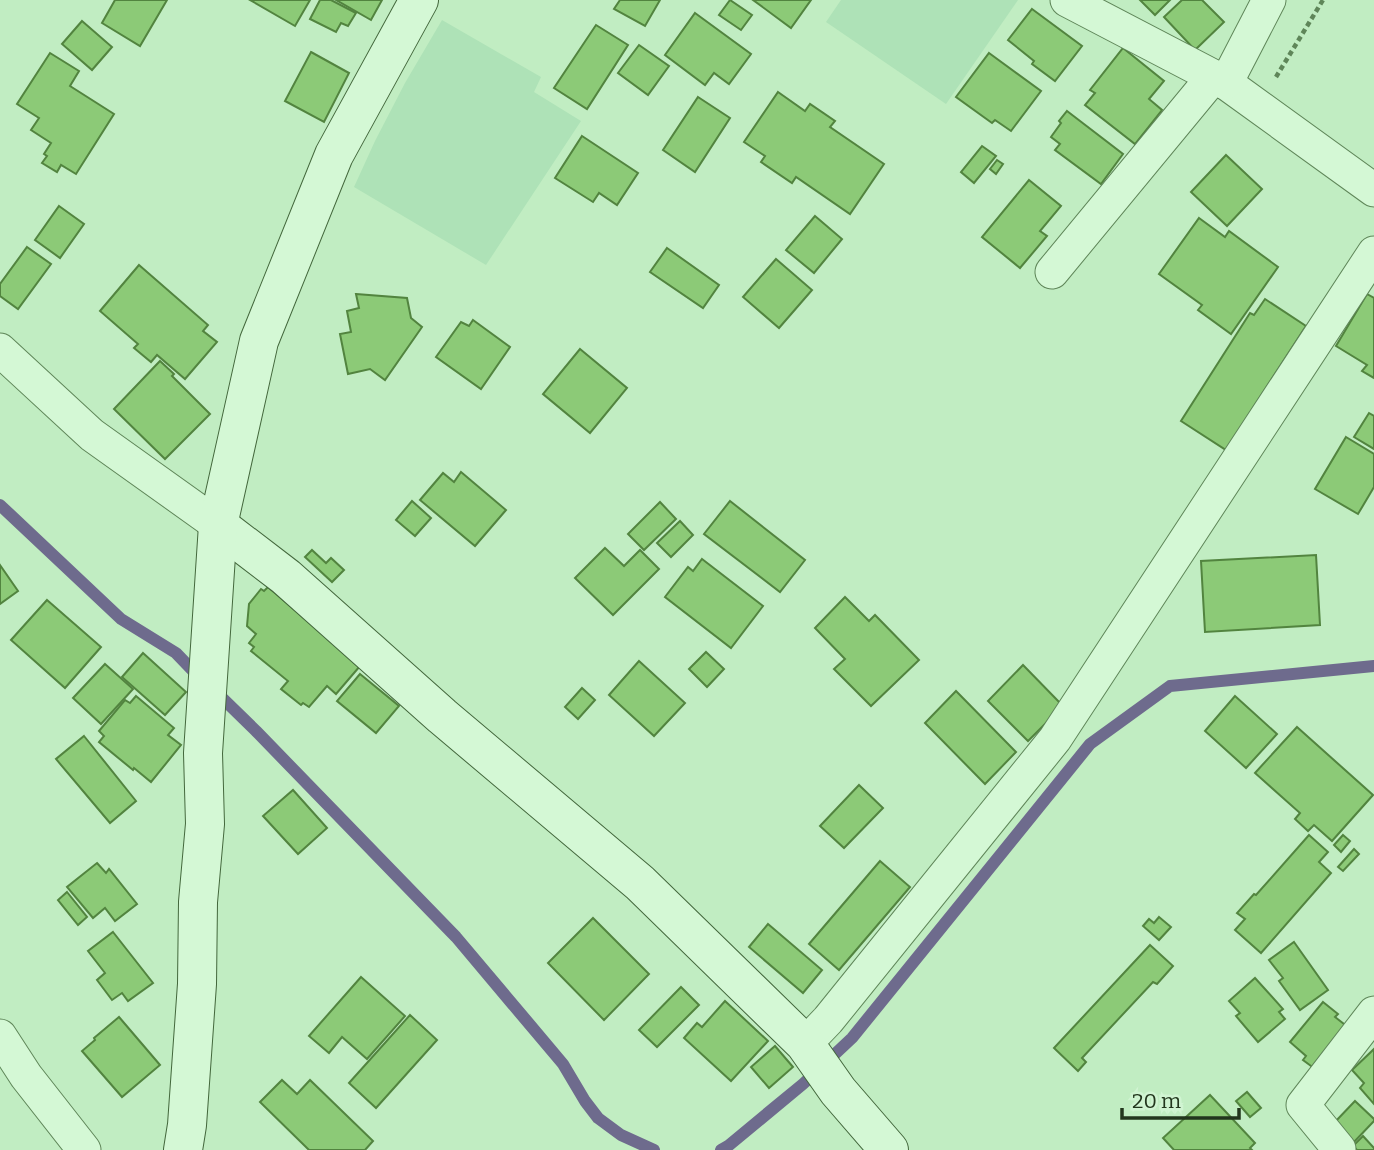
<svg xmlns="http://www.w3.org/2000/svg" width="1374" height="1150" font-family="Bitter,serif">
<rect width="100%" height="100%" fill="#c1edc2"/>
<g fill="#aee2b7">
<path d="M 841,0 L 1018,0 L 946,104 L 826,22 Z"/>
<path d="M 442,20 L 541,77 L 534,92 L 581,121 L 486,265 L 354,187 L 375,141 L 405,83 Z"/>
</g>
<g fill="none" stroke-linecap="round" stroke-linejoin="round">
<g stroke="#6e6b8d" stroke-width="12">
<path d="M 0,505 L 121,619 L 176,653 L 200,678"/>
<path d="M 214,690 L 256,731 L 456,937 L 563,1064 L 585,1101 L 598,1118 L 621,1135 L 654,1150"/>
<path d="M 721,1150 L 728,1146 L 803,1084 L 852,1038 L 1090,744 L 1170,686 L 1374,666"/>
</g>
</g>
<g fill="#8cca77" stroke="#52843f" stroke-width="2">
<path d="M 115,0 L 167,0 L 140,46 L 102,23 Z"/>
<path d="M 250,0 L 310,0 L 295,26 Z"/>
<path d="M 320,0 L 331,0 L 356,13 L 348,26 L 341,23 L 336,32 L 310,19 Z"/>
<path d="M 336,0 L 382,0 L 371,20 Z"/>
<path d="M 620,0 L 660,0 L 645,26 L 614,9 Z"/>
<path d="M 730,0 L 752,15 L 741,30 L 719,15 Z"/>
<path d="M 753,0 L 811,0 L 791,28 Z"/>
<path d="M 1140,0 L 1170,0 L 1155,15 Z"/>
<path d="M 1182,0 L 1202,0 L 1224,22 L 1195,50 L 1164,17 Z"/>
<path d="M 1032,9 L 1082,46 L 1055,81 L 1032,64 L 1034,61 L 1008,40 Z"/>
<path d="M 695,13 L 751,54 L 729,84 L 714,73 L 705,85 L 665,55 Z"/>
<path d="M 82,21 L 112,47 L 92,70 L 62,44 Z"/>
<path d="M 596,25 L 628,45 L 587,109 L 554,88 Z"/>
<path d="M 639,45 L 669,66 L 648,95 L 618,73 Z"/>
<path d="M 1123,48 L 1164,81 L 1149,99 L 1162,110 L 1135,144 L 1085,105 L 1095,93 L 1090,90 Z"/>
<path d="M 311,52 L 349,73 L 324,122 L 285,101 Z"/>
<path d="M 50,53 L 79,71 L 70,86 L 114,114 L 76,174 L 61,165 L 57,172 L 42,163 L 47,156 L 44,154 L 51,143 L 31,130 L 39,118 L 17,104 Z"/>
<path d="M 989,53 L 1041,91 L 1011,131 L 995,120 L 992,123 L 956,97 Z"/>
<path d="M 778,92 L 805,111 L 810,104 L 835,121 L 830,127 L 884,164 L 850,214 L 796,177 L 792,183 L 761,162 L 765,156 L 744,142 Z"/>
<path d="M 698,97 L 730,118 L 695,172 L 663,150 Z"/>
<path d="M 1067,111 L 1123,154 L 1101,184 L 1055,150 L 1060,144 L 1051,137 L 1061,123 L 1059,121 Z"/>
<path d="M 582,136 L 638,173 L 617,205 L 599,193 L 593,202 L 555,178 Z"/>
<path d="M 982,146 L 996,156 L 974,183 L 961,172 Z"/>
<path d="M 1226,155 L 1262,189 L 1227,226 L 1191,192 Z"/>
<path d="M 997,160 L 1003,164 L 996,174 L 990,169 Z"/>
<path d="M 1029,180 L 1061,206 L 1040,231 L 1047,236 L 1020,268 L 982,237 Z"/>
<path d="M 59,206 L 84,224 L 60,258 L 35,240 Z"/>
<path d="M 815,216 L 842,239 L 814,273 L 786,250 Z"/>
<path d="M 1199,218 L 1225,237 L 1229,231 L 1278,267 L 1231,334 L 1198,310 L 1202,305 L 1159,274 Z"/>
<path d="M 27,247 L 51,264 L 18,309 L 0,296 L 0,284 Z"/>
<path d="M 667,248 L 719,285 L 703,308 L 650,272 Z"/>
<path d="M 776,259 L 812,290 L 779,328 L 743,297 Z"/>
<path d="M 139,265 L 208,325 L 203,331 L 217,342 L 185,379 L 157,355 L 151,362 L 134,348 L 138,344 L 100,311 Z"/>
<path d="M 356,294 L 407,298 L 411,318 L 422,327 L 385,380 L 370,369 L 348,374 L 340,334 L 351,332 L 347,311 L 359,308 Z"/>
<path d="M 1367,294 L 1374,298 L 1374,378 L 1362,371 L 1367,365 L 1336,346 Z"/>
<path d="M 1265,299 L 1306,326 L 1226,450 L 1181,421 L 1250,313 L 1254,315 Z"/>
<path d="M 473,320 L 510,347 L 481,389 L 436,357 L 461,322 L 469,326 Z"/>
<path d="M 580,349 L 627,388 L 590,433 L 543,394 Z"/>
<path d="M 160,361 L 174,374 L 172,376 L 210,414 L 165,459 L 114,409 Z"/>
<path d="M 1369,413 L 1374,416 L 1374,449 L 1354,437 Z"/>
<path d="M 1346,437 L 1374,454 L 1374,487 L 1358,514 L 1315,489 Z"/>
<path d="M 461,472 L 506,510 L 475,546 L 420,500 L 443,473 L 454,482 Z"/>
<path d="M 412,501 L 431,518 L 415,536 L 396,520 Z"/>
<path d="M 730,501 L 805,560 L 780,592 L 704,534 Z"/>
<path d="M 660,502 L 676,519 L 644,550 L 628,534 Z"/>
<path d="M 680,521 L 693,535 L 671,557 L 657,543 Z"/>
<path d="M 605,548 L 624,566 L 640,550 L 659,569 L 613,615 L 575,578 Z"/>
<path d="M 312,550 L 326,563 L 331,558 L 344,570 L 332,582 L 305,557 Z"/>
<path d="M 1316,555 L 1320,625 L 1205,632 L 1201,561 Z"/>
<path d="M 702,559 L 763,606 L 731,648 L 665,597 L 688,567 L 693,571 Z"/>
<path d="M 0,565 L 18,591 L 0,604 Z"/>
<path d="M 268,587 L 360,666 L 336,694 L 327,686 L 309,707 L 303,703 L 301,705 L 281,689 L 288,681 L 251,651 L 254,647 L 249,643 L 256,634 L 247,626 L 249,604 L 261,589 L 264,591 Z"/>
<path d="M 845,597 L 869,621 L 875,615 L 919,660 L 871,706 L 834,669 L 845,659 L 815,628 Z"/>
<path d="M 47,600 L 101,647 L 65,688 L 11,640 Z"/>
<path d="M 706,652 L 724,669 L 707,687 L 689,669 Z"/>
<path d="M 143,653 L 186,692 L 165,715 L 122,677 Z"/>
<path d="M 639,661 L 685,703 L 654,736 L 609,695 Z"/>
<path d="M 105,664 L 133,689 L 101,724 L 73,698 Z"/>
<path d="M 1023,665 L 1063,706 L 1028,741 L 988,701 Z"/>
<path d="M 360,674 L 399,706 L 376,733 L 337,701 Z"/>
<path d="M 582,688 L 595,700 L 578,719 L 565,707 Z"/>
<path d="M 956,691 L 1016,752 L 985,784 L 925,723 Z"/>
<path d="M 136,696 L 174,728 L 168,735 L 181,745 L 151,782 L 134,768 L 133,770 L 99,742 L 104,736 L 99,731 L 125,700 L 130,703 Z"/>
<path d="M 1235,696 L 1277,734 L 1246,768 L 1205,731 Z"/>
<path d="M 1297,727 L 1373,795 L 1332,841 L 1314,825 L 1308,831 L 1295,819 L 1300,813 L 1255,773 Z"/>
<path d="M 84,736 L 136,801 L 110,823 L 56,759 Z"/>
<path d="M 859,785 L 883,808 L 844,848 L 820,826 Z"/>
<path d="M 293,790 L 327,828 L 298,854 L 263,816 Z"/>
<path d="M 1309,835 L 1328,852 L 1319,862 L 1331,873 L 1261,953 L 1235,930 L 1245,919 L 1237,913 L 1254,894 L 1256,895 Z"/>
<path d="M 1343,835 L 1350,841 L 1341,852 L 1334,845 Z"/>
<path d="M 1354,849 L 1359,854 L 1343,871 L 1338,867 Z"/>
<path d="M 880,861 L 910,887 L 839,970 L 809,944 Z"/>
<path d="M 97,863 L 106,873 L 109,869 L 137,904 L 115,921 L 105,908 L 93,918 L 67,887 Z"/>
<path d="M 67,892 L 87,917 L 78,925 L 58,900 Z"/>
<path d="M 1159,917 L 1171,927 L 1159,940 L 1143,926 L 1149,919 L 1154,923 Z"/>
<path d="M 593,918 L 649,974 L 604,1020 L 548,963 Z"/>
<path d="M 768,924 L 822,970 L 803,993 L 749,947 Z"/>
<path d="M 113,932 L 153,983 L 128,1001 L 122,993 L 112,1000 L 97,980 L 105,973 L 88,951 Z"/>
<path d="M 1294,942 L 1328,990 L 1300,1010 L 1279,981 L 1283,978 L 1269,960 Z"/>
<path d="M 1150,945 L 1173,966 L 1157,984 L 1153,982 L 1082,1058 L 1086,1062 L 1078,1071 L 1054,1048 Z"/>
<path d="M 361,977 L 405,1016 L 367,1059 L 342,1037 L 329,1053 L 309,1036 Z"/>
<path d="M 1255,978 L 1283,1009 L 1279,1012 L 1285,1019 L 1258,1042 L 1236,1016 L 1240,1013 L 1229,1001 Z"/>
<path d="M 681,987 L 699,1005 L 657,1047 L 639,1030 Z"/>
<path d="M 725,1001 L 768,1041 L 731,1081 L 684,1038 L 697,1023 L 702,1027 Z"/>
<path d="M 1323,1002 L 1338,1014 L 1335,1017 L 1349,1028 L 1315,1069 L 1303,1060 L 1306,1056 L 1290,1042 Z"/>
<path d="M 410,1015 L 437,1040 L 376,1108 L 349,1083 Z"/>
<path d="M 119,1017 L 160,1065 L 122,1097 L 82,1051 L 95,1040 L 94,1038 Z"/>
<path d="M 775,1046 L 793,1067 L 769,1088 L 751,1067 Z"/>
<path d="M 1374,1049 L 1374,1104 L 1360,1088 L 1364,1083 L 1352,1070 Z"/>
<path d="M 282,1080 L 297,1094 L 310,1080 L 373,1141 L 365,1150 L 309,1150 L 260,1102 Z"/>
<path d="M 1247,1092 L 1261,1108 L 1250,1117 L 1236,1101 Z"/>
<path d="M 1210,1095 L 1255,1143 L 1250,1148 L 1252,1150 L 1174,1150 L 1163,1138 Z"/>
<path d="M 1355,1101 L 1374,1119 L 1374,1121 L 1354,1142 L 1334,1123 Z"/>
<path d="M 1363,1136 L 1374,1148 L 1374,1150 L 1357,1150 L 1353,1146 Z"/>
</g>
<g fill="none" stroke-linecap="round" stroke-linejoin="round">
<g stroke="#5f8659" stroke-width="35">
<g id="street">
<path d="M 1067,0 L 1226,83 L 1374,190"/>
<path d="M 1226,83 L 1269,0"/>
<path d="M 1052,272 L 1213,77"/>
<path d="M 0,350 L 92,435 L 218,525"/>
<path d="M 0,1036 L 26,1076 L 84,1150"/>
<path d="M 805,1044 L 828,1020 L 1055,739 L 1374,253"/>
<path d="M 1338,1150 L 1339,1149 L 1303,1105 L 1374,1013"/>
</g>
</g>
<g stroke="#43673c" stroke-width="40">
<g id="secondary">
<path d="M 218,525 L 286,577 L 442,716 L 640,883 L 805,1044 L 838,1091 L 889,1150"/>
<path d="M 183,1150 L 187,1125 L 197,984 L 198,902 L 205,824 L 203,753 L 218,525 L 259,341 L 334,155 L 419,0"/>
</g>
</g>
<path stroke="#5f8659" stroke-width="4.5" stroke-dasharray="5 3.5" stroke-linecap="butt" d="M 1276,77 L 1323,0"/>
<use href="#street" stroke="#d4f8d5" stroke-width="33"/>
<use href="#secondary" stroke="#d4f8d5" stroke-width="38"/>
</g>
<path d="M1122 1108v10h117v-10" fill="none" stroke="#22361d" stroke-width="3.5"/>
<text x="1132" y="1108" font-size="21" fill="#22361d" stroke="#d0f4d2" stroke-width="5" paint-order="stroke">20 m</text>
</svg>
